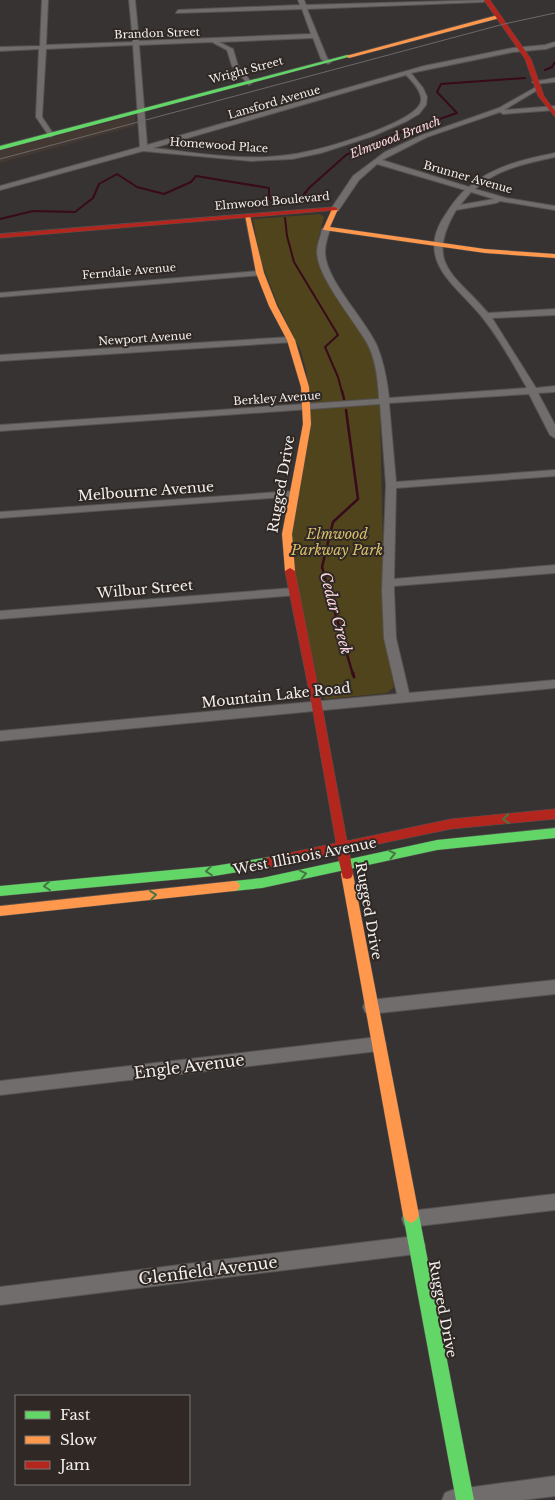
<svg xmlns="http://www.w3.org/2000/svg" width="555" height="1500" font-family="'Libre Baskerville',serif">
<rect width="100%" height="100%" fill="#373332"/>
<path fill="#443832" d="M 135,115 L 135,126 L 0,163 L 0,151 Z"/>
<path fill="#50441d" d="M 320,214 L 324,217 L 318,239 L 318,259 L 337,298 L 367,343 L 375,365 L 380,414 L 385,642 L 394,687 L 387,693 L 327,699 L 321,696 L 294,569 L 292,541 L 307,374 L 301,351 L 278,305 L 260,259 L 253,219 Z"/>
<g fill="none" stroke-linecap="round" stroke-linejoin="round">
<g stroke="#380a1a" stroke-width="2">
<path d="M 545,70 L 552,67 L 555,62"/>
<path d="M 285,218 L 287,236 L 294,262 L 338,335 L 325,347 L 338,377 L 342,392"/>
<path d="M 0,219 L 33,211 L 75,212 L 93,198 L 99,184 L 117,174 L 137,187 L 164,194 L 191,182 L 196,176 L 269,188 L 269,199 L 279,205 L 300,199 L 309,188 L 346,155 L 381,139 L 457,113 L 437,92 L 441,84 L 525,78"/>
</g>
<g stroke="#380a1a" stroke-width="2.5">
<path d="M 342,391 L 344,399"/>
<path d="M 346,410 L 358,499 L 333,522 L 322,567 L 353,675"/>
</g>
<path stroke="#380a1a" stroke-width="3" d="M 353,673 L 354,677"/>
<g stroke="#555251" stroke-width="2">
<g id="street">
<path d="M 42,0 L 48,0 L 46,45 L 133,42 L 129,0 L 135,0 L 139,41 L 311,34 L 302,9 L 176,13 L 178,10 L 300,5 L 298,0 L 304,0 L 306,5 L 486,0 L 483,2 L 307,9 L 327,58 L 331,62 L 328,64 L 321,59 L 313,38 L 219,42 L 233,49 L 238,66 L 252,83 L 249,85 L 232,66 L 227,50 L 212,42 L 139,45 L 147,145 L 424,66 L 513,48 L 545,45 L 555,42 L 555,46 L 546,49 L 513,52 L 411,73 L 423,88 L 427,97 L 426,105 L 419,114 L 407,121 L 373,136 L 321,153 L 292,159 L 251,161 L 143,151 L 0,190 L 0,186 L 140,147 L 133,45 L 46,49 L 42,117 L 54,135 L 51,137 L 49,136 L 36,117 L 39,49 L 0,51 L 0,47 L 40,46 ZM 406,75 C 412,81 425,94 420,104 C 410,124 327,148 305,152 C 293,155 280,156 267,157 C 229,159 191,152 153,148 Z"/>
<path d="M 555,78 L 555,82 L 535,84 L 532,82 Z"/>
<path d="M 536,87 L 541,88 L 504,110 L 555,106 L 555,110 L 503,114 L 500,112 L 427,137 L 382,160 L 469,187 C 493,166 525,159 555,153 L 555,157 C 527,163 497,169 475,189 L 506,198 L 555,206 L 555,210 L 500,201 L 496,203 L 456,210 C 424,265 455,274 488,313 L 555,309 L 555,315 L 492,318 L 536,388 L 555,386 L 555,392 L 538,393 L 555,425 L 555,438 L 550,435 L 529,394 L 389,403 L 396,482 L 555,470 L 555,476 L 396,488 L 394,579 L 555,565 L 555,573 L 394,586 L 394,590 L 396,638 L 409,693 L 555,680 L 555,688 L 0,741 L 0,731 L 397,694 L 384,638 L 382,590 L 386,485 L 380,404 L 0,431 L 0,425 L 379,399 C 378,380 376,359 367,343 C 354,320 317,277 317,252 C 317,244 321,236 322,229 L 326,227 L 330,229 C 328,236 325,244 325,252 C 325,280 366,320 377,346 C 384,363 387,380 389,398 L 527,388 C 513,364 500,339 482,317 C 458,287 417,263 442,220 C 449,209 455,199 465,190 L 377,164 L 359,180 L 338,211 L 331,209 L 353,176 L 385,152 L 422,135 L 499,108 ZM 471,192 L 494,199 L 460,205 Z"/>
<path d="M 260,271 L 263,271 L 263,275 L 0,297 L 0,293 Z"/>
<path d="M 291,337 L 295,340 L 294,342 L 0,361 L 0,355 Z"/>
<path d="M 294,491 L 299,494 L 298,496 L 0,518 L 0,512 Z"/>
<path d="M 293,588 L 297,589 L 299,592 L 297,595 L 0,619 L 0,611 Z"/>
<path d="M 555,980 L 555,994 L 370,1014 L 365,1012 L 363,1007 L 365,1002 L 370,1000 Z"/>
<path d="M 378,1037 L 383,1039 L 386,1044 L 383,1049 L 378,1051 L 0,1095 L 0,1081 Z"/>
<path d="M 555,1194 L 555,1210 L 410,1227 L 404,1225 L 402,1219 L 404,1213 L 410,1211 Z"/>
<path d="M 416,1236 L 422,1239 L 425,1245 L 422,1251 L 416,1254 L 0,1305 L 0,1287 Z"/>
<path d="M 555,1476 L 555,1496 L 523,1500 L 442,1500 L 445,1493 L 452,1490 Z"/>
</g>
</g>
<g stroke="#555251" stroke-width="1">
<g id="fast">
<path d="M 347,55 L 352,56 L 0,150 L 0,146 Z"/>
<path d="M 555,828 L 555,838 L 437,850 L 262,888 L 234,891 L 230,890 L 228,886 L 230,882 L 234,881 L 262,878 L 437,840 Z"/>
<path d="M 270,857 L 274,858 L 276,862 L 274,866 L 214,876 L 0,896 L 0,886 L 214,866 Z"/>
<path d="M 411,1207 L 416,1210 L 419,1215 L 474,1500 L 456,1500 L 403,1215 L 406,1210 Z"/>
</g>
</g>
<g stroke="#555251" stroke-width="1">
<g id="slow">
<path d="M 498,15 L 500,18 L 349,58 L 346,56 Z"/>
<path d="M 335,207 L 338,209 L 330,227 L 485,249 L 555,254 L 555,258 L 485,253 L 324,230 L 323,229 L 332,209 Z"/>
<path d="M 245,215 L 250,216 L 264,273 L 277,306 L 295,340 L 309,387 L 311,424 L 292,534 L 295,571 L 290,574 L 285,571 L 282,534 L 303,424 L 301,387 L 287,340 L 269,306 L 256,273 Z"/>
<path d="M 347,869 L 351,870 L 353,874 L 419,1215 L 416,1220 L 411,1223 L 406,1220 L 403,1215 L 341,874 L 343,870 Z"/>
<path d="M 234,881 L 238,882 L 240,886 L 238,890 L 234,891 L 0,916 L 0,906 Z"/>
</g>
</g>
<g stroke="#555251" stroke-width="1">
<g id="jam">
<path d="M 484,0 L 490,0 L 531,59 L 544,96 L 555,111 L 555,117 L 538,96 L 525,59 Z"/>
<path d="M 335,207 L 338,209 L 337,210 L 0,238 L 0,234 Z"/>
<path d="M 290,568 L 295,571 L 322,706 L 347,841 L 451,819 L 555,809 L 555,819 L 451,829 L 349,850 L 353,874 L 351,878 L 347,879 L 343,878 L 337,853 L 270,867 L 266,866 L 264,862 L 266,858 L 270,857 L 336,843 L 312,706 L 285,571 Z"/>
</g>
</g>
<use href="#street" fill="#706d6c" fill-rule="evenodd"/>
<use href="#fast" fill="#63d668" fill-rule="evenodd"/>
<use href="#slow" fill="#ff974d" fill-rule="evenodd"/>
<use href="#jam" fill="#b3261e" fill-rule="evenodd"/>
<path stroke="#6c6968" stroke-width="1" d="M 0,159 L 504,24 L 555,13"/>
</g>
<defs><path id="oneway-chevron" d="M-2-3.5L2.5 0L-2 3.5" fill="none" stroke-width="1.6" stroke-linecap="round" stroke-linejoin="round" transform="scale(1.25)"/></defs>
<g stroke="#467643">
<use href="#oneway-chevron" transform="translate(506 819) rotate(175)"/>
<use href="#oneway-chevron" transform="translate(392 854) rotate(-13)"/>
<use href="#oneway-chevron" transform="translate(209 871) rotate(174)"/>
<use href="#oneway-chevron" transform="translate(303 874) rotate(-13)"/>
<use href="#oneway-chevron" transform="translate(47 886) rotate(175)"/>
<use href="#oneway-chevron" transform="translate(153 895) rotate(-7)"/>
</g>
<g text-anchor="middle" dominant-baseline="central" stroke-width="4" stroke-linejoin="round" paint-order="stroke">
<g font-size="11" fill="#f3efec" stroke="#2f2825">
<text transform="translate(157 33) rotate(-2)">Brandon Street</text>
<text transform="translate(246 70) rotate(-15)">Wright Street</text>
<text transform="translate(274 102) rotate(-16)">Lansford Avenue</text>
<text transform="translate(219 145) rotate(4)">Homewood Place</text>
<text transform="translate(468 177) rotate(16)">Brunner Avenue</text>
<text transform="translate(272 201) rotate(-5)">Elmwood Boulevard</text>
<text transform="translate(129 271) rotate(-5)">Ferndale Avenue</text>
<text transform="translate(145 338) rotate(-4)">Newport Avenue</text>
<text transform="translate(277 398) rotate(-4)">Berkley Avenue</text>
</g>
<g font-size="12" font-style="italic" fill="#fdd7de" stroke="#2f2825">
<text transform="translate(395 137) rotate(-21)">Elmwood Branch</text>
</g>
<g font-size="14" fill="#f3efec" stroke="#2f2825">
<text transform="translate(281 484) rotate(-80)">Rugged Drive</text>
<text transform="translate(146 491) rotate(-4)">Melbourne Avenue</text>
<text transform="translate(145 589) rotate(-5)">Wilbur Street</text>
<text transform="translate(276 695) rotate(-6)">Mountain Lake Road</text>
<text transform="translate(305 856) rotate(-11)">West Illinois Avenue</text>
<text transform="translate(369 911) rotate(80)">Rugged Drive</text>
<text transform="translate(443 1309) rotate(79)">Rugged Drive</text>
</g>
<g font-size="14" font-style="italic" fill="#dabf6b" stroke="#2f2825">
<text x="337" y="534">Elmwood<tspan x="337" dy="16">Parkway Park</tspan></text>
</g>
<g font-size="15" font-style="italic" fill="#fdd7de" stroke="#2f2825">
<text transform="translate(336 613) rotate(75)">Cedar Creek</text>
</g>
<g font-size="16" fill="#f3efec" stroke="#2f2825">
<text transform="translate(189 1066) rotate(-7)">Engle Avenue</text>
<text transform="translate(208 1270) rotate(-7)">Glenfield Avenue</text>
</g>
</g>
<rect x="15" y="1395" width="175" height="90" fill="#2f2825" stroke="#7d7875"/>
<rect x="25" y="1411" width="25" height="8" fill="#63d668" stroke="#7d7875"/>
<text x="60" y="1420" font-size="15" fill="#f3efec">Fast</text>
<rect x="25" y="1436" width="25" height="8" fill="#ff974d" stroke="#7d7875"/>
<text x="60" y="1445" font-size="15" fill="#f3efec">Slow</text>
<rect x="25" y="1461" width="25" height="8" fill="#b3261e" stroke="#7d7875"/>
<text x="60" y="1470" font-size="15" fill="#f3efec">Jam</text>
</svg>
